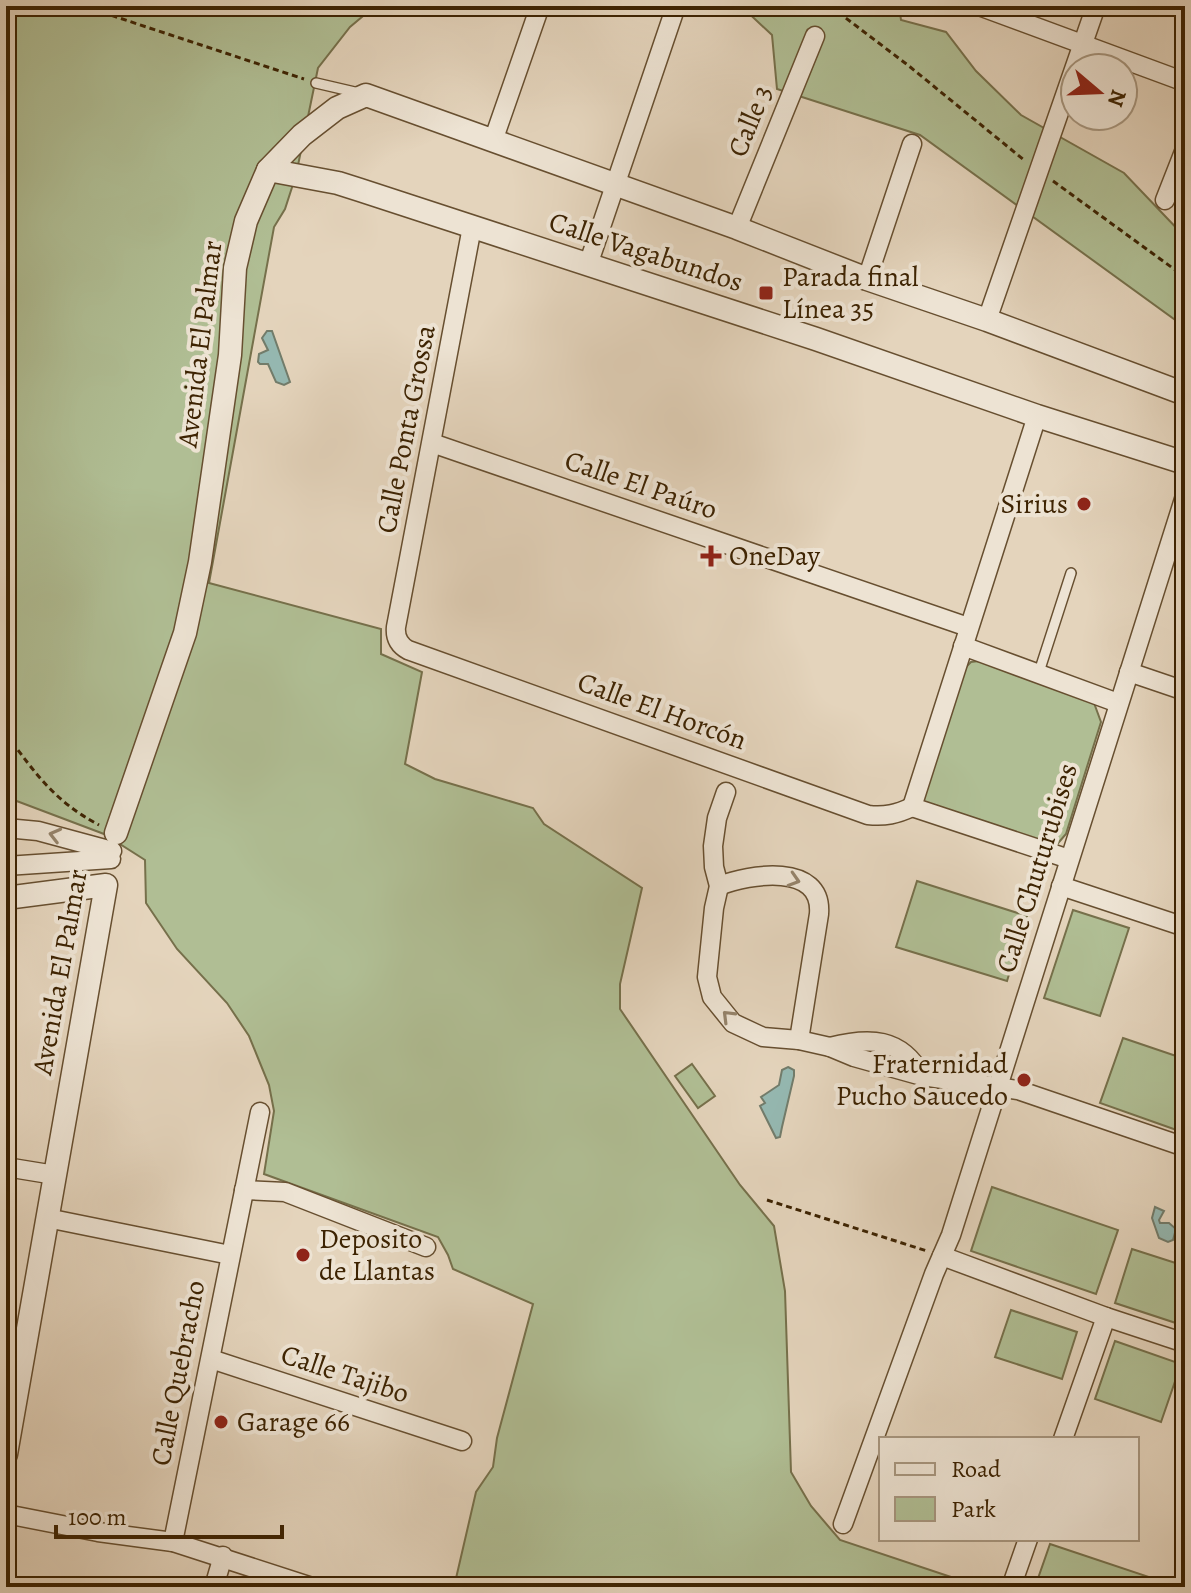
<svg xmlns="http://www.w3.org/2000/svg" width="1191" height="1593" font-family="Alegreya,serif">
<rect width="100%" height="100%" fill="#e4d4bc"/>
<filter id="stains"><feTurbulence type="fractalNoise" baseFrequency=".0025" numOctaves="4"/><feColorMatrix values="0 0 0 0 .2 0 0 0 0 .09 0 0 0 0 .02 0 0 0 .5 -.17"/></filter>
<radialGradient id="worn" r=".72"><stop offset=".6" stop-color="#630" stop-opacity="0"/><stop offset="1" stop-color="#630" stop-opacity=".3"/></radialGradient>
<g fill="#b0be94" stroke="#76704b" stroke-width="2">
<path d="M 6,6 L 375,6 L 350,27 L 318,68 L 296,175 L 285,209 L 274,227 L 209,583 L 381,629 L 381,654 L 422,672 L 405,764 L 435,779 L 533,808 L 544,824 L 642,888 L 620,984 L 620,1009 L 740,1185 L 774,1226 L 785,1291 L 791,1472 L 811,1506 L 840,1540 L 981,1587 L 454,1587 L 476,1492 L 493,1467 L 497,1438 L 533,1304 L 453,1269 L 448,1255 L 438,1237 L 264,1174 L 274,1111 L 269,1085 L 249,1036 L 227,1003 L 177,949 L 146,903 L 145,860 L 104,834 L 6,797 Z"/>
<path d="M 741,6 L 899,6 L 901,20 L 946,32 L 976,71 L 1021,115 L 1124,173 L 1185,237 L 1185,327 L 920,135 L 777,89 L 772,35 Z"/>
<path d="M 979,661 L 1094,703 L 1101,722 L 1066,834 L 1053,849 L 924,807 L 923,800 L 965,668 L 971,662 Z"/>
<path d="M 917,881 L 1027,916 L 1007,981 L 896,947 Z"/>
<path d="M 1073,910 L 1129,928 L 1100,1016 L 1044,998 Z"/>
<path d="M 1123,1038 L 1185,1059 L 1185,1133 L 1100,1103 Z"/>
<path d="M 692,1064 L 715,1096 L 698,1108 L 675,1076 Z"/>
<path d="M 992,1187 L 1118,1230 L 1096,1294 L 971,1251 Z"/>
<path d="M 1132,1249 L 1185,1266 L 1185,1326 L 1115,1303 Z"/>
<path d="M 1011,1310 L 1077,1332 L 1062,1379 L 995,1357 Z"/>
<path d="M 1115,1341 L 1181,1364 L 1161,1422 L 1095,1399 Z"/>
<path d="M 1050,1544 L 1164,1582 L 1162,1587 L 1035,1587 Z"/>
</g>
<g fill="#95b8b1" stroke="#727c6b" stroke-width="2">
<path d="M 267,331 L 272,331 L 290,382 L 284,385 L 276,382 L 268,364 L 260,364 L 258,362 L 259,354 L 268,350 L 262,338 Z"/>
<path d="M 788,1067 L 794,1070 L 794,1076 L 782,1127 L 780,1137 L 776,1138 L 760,1106 L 765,1103 L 761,1097 L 779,1085 L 782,1070 Z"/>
<path d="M 1155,1207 L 1164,1211 L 1159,1220 L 1160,1223 L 1169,1223 L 1176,1229 L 1173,1240 L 1168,1242 L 1159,1238 L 1152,1218 Z"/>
</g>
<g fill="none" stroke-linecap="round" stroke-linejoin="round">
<g stroke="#674f30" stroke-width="12">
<g id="service">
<path d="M 316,83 L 359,93"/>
<path d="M 1039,672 L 1071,573"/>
</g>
</g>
<g stroke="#674f30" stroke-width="21">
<g id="minor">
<path d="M 979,6 L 1185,82"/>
<path d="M 493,141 L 540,6"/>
<path d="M 1165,200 L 1185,149"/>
<path d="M 472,227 L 396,627 C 395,637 399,645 408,650 L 868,815 C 885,817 897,814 912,807"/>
<path d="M 737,228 L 815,36"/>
<path d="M 588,265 L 676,6"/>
<path d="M 867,279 L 912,144"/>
<path d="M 987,320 L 1096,6"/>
<path d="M 432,443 L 968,627"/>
<path d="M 963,646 L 1118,703"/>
<path d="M 1129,672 L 1185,691"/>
<path d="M 726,792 L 717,818 L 713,846 L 714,867 L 719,886 L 714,908 L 707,977 L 712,997 L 733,1023 L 763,1037 L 799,1040 L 830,1047 L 854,1057 L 922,1076 L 1018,1090 L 1185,1147"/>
<path d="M 912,807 L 1037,416"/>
<path d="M 912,807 L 1069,859"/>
<path d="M 6,828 L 38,831 L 112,851"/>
<path d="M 6,866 L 111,859"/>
<path d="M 719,886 C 749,874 823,862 819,914 L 799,1040"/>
<path d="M 1061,886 L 1185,927"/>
<path d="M 830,1047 C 869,1037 901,1037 922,1076"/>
<path d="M 6,1167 L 55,1175"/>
<path d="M 244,1190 L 285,1192 L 426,1247"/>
<path d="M 47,1218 L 230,1255"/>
<path d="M 942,1256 L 1106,1317 L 1185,1343"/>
<path d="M 211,1359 L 462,1441"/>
<path d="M 1063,1439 L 1106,1317"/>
<path d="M 6,1514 L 98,1532 L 173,1542 L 312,1587"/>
<path d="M 843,1524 L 934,1274 L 951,1235 L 1185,496"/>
<path d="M 173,1542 L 260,1112"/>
<path d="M 1014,1579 L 1028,1539"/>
<path d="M 214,1587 L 223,1556"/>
<path d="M 1183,1587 L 1185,1581"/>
</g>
</g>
<g stroke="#674f30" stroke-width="25">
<g id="tertiary">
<path d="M 268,170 L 338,183 L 360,190 L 816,339 L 1037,416 L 1185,463"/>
<path d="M 116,833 L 185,633 L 200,562 L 230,355 L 235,268 L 246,221 L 268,170 L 302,135 L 337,108 L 366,95 L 737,228 L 867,279 L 987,320 L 1185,394"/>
<path d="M 6,898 L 106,885 L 6,1454"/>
</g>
</g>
<g stroke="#3d2302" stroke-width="3" stroke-dasharray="6 4" stroke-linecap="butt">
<path d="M 83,6 L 304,79"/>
<path d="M 830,6 L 909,66 L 1024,160"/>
<path d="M 1053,181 L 1185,277"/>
<path d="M 6,734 C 36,774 54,801 99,825"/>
<path d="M 767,1200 L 927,1251"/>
</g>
<use href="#service" stroke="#ede3d3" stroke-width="9"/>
<use href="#minor" stroke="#ede3d3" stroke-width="18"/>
<use href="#tertiary" stroke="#ede3d3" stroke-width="22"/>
</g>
<defs><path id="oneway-chevron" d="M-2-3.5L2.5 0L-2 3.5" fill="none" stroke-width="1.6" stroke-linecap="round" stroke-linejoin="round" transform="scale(2)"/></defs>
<g stroke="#95836a">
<use href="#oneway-chevron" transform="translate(55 835) rotate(-166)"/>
<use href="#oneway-chevron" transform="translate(794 880) rotate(17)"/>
<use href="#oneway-chevron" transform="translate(728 1016) rotate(-135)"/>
</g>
<g fill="#8f2418" stroke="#ede3d3" stroke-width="3">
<rect x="758" y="285" width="16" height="16" rx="4"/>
<circle cx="1084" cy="504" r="8"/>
<path d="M707 544h8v8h8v8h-8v8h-8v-8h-8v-8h8z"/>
<circle cx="1024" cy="1080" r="8"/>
<circle cx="303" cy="1255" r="8"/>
<circle cx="221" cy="1422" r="8"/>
</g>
<g text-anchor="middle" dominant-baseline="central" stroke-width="8" stroke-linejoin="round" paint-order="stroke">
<g font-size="28" fill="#3d2302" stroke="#ede3d3">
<text transform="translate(750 121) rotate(-68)">Calle 3</text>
<text transform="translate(646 252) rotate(18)">Calle Vagabundos</text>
<text transform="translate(200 344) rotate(-83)">Avenida El Palmar</text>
<text transform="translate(406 429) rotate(-79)">Calle Ponta Grossa</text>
<text transform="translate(641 485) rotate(19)">Calle El Paúro</text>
<text transform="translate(662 711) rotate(20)">Calle El Horcón</text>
<text transform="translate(1037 868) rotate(-73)">Calle Chuturubises</text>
<text transform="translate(60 972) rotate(-80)">Avenida El Palmar</text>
<text transform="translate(178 1373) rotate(-79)">Calle Quebracho</text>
<text transform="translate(345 1374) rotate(18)">Calle Tajibo</text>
</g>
<g font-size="28" fill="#3d2302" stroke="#ede3d3" text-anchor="start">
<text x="782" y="277">Parada final<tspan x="782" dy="32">Línea 35</tspan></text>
<text x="1068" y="504" text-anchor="end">Sirius</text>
<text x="729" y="556">OneDay</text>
<text x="1008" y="1064" text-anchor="end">Fraternidad<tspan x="1008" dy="32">Pucho Saucedo</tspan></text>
<text x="319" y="1239">Deposito<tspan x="319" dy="32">de Llantas</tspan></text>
<text x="237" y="1422">Garage 66</text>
</g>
</g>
<rect width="1191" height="1593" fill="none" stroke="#e4d4bc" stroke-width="32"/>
<rect x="8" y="8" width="1175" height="1577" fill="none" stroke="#3d2302" stroke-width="4"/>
<rect x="16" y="16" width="1159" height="1561" fill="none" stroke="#3d2302" stroke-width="2"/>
<rect x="879" y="1437" width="260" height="104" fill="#ede3d3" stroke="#a7967f" stroke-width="2"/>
<rect x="895" y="1463" width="40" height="12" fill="#ede3d3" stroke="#a7967f" stroke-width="2"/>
<text x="951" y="1477" font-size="24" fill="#3d2302">Road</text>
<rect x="895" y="1497" width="40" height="24" fill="#b0be94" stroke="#a7967f" stroke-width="2"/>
<text x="951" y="1517" font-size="24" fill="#3d2302">Park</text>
<g transform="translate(1099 92) rotate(109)"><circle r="38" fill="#ede3d3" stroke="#a7967f" stroke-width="2"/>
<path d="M0-6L14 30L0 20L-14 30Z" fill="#8f2418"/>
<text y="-12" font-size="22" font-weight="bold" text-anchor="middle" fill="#3d2302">N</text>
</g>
<path d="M56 1525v12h226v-12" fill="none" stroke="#3d2302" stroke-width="4"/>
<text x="68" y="1525" font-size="24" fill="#3d2302" stroke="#ede3d3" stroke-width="6" paint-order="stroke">100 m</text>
<rect width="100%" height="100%" filter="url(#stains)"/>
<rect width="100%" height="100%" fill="url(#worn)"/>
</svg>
